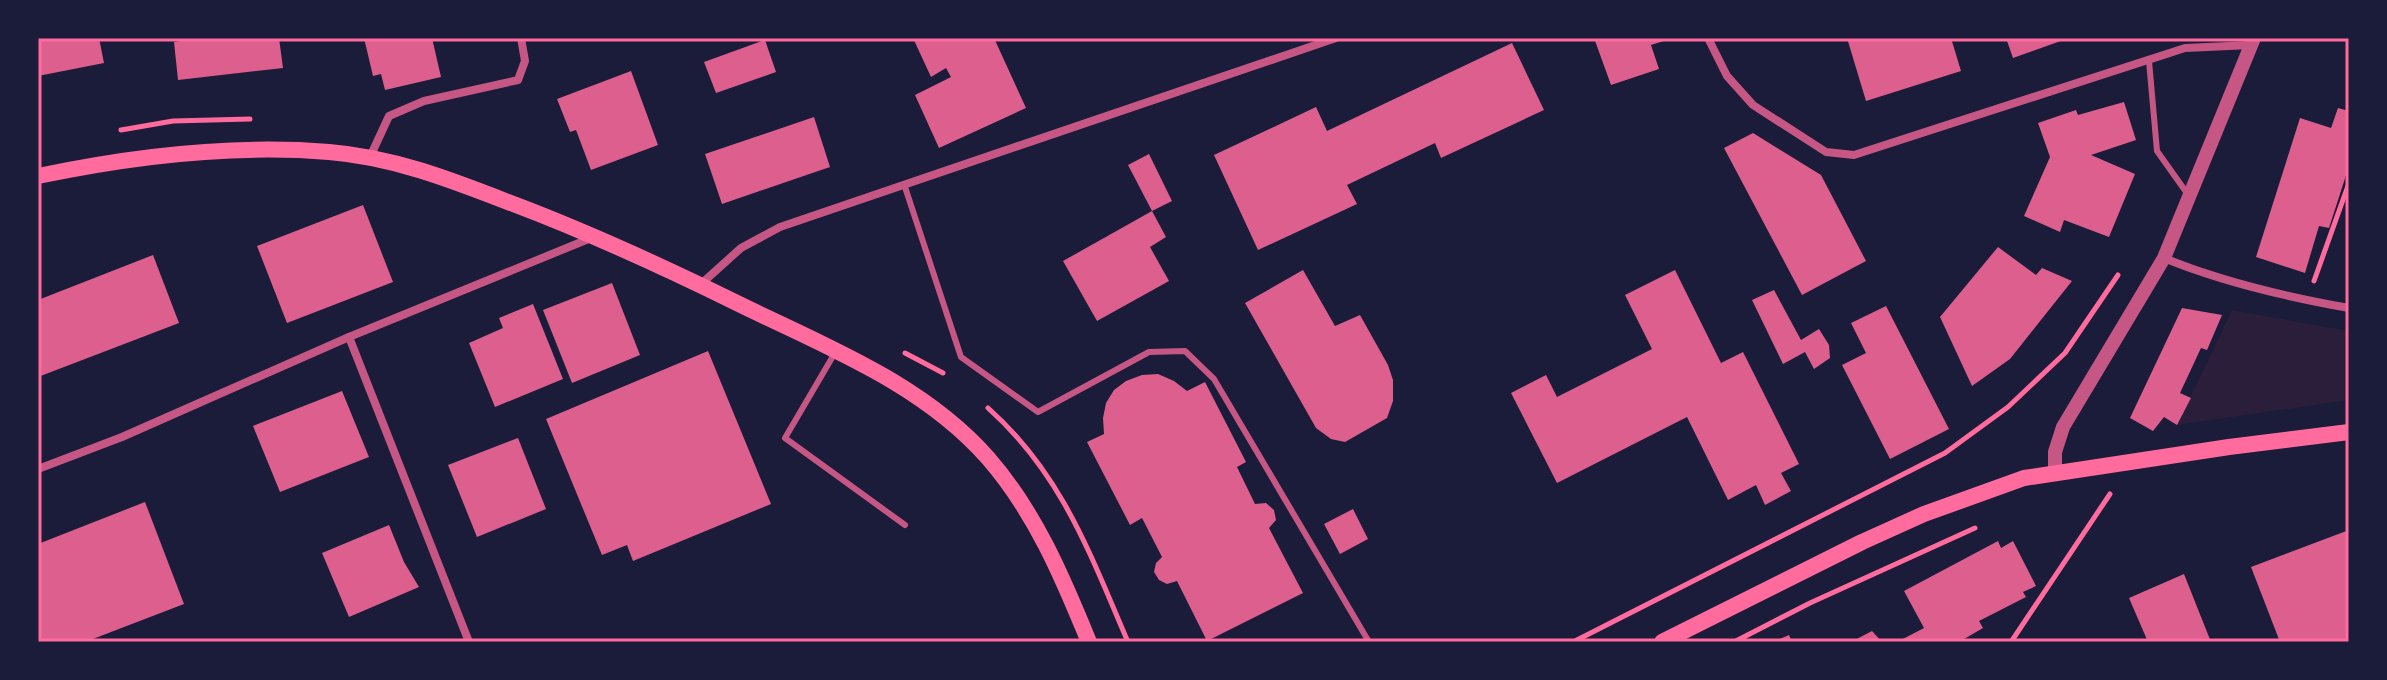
<svg xmlns="http://www.w3.org/2000/svg" width="2387" height="680" font-family="'PT Sans Narrow',sans-serif">
<rect width="100%" height="100%" fill="#1b1b3a"/>
<path fill="#2a1e3b" d="M 2232,310 L 2349,331 L 2349,400 L 2177,425 Z"/>
<g fill="#dd5f8e">
<path d="M 38,38 L 99,38 L 104,63 L 38,76 Z"/>
<path d="M 180,38 L 279,38 L 283,68 L 178,80 L 174,42 L 181,41 Z"/>
<path d="M 364,38 L 432,38 L 441,77 L 385,90 L 381,74 L 373,76 Z"/>
<path d="M 913,38 L 994,38 L 1026,108 L 939,148 L 915,95 L 951,77 L 946,68 L 931,77 Z"/>
<path d="M 1594,38 L 1670,38 L 1670,39 L 1651,45 L 1659,69 L 1611,85 Z"/>
<path d="M 1847,38 L 1951,38 L 1961,71 L 1866,101 Z"/>
<path d="M 2006,38 L 2069,38 L 2013,58 Z"/>
<path d="M 765,40 L 776,72 L 716,93 L 704,62 Z"/>
<path d="M 1512,43 L 1544,110 L 1441,158 L 1435,143 L 1347,185 L 1357,204 L 1258,250 L 1214,155 L 1316,107 L 1327,131 Z"/>
<path d="M 631,71 L 658,145 L 591,170 L 576,130 L 570,132 L 557,99 Z"/>
<path d="M 2124,102 L 2136,140 L 2091,155 L 2135,174 L 2109,237 L 2064,220 L 2060,232 L 2024,216 L 2050,157 L 2038,123 L 2076,110 L 2078,115 Z"/>
<path d="M 2338,108 L 2349,111 L 2349,166 L 2329,228 L 2319,226 L 2305,273 L 2256,257 L 2300,118 L 2331,128 Z"/>
<path d="M 814,117 L 830,167 L 722,204 L 705,154 Z"/>
<path d="M 1753,133 L 1821,175 L 1866,261 L 1802,295 L 1724,148 Z"/>
<path d="M 1149,154 L 1172,201 L 1152,211 L 1128,165 Z"/>
<path d="M 363,205 L 393,282 L 287,323 L 257,246 Z"/>
<path d="M 1152,211 L 1166,237 L 1150,247 L 1169,281 L 1097,321 L 1063,261 Z"/>
<path d="M 1998,247 L 2036,275 L 2042,268 L 2072,281 L 2010,359 L 1972,386 L 1940,317 Z"/>
<path d="M 153,255 L 179,323 L 38,377 L 38,300 Z"/>
<path d="M 1303,270 L 1335,326 L 1360,315 L 1388,365 L 1393,380 L 1393,401 L 1387,418 L 1345,442 L 1331,439 L 1316,428 L 1245,303 Z"/>
<path d="M 1675,270 L 1721,363 L 1743,352 L 1799,464 L 1781,473 L 1791,491 L 1765,505 L 1756,485 L 1728,500 L 1687,417 L 1557,483 L 1511,393 L 1546,375 L 1557,397 L 1652,349 L 1625,295 Z"/>
<path d="M 612,283 L 640,355 L 572,383 L 543,310 Z"/>
<path d="M 1774,290 L 1801,340 L 1819,329 L 1829,345 L 1830,358 L 1814,369 L 1805,352 L 1783,364 L 1752,300 Z"/>
<path d="M 533,304 L 563,379 L 495,407 L 469,343 L 503,328 L 499,318 Z"/>
<path d="M 1886,306 L 1949,429 L 1890,459 L 1842,365 L 1866,353 L 1851,323 Z"/>
<path d="M 2182,308 L 2222,315 L 2207,350 L 2201,348 L 2180,393 L 2191,398 L 2177,425 L 2164,417 L 2153,431 L 2130,418 Z"/>
<path d="M 708,351 L 771,504 L 633,561 L 627,545 L 602,555 L 546,419 Z"/>
<path d="M 1158,374 L 1174,381 L 1187,391 L 1205,382 L 1246,462 L 1237,467 L 1255,504 L 1266,503 L 1274,510 L 1276,520 L 1269,528 L 1303,593 L 1207,641 L 1177,581 L 1167,584 L 1159,580 L 1154,572 L 1156,563 L 1162,557 L 1142,518 L 1130,525 L 1087,442 L 1104,434 L 1103,418 L 1106,403 L 1114,390 L 1126,381 L 1142,375 Z"/>
<path d="M 342,391 L 369,457 L 280,492 L 253,426 Z"/>
<path d="M 518,438 L 546,509 L 477,537 L 448,465 Z"/>
<path d="M 145,502 L 184,604 L 85,642 L 38,642 L 38,544 Z"/>
<path d="M 1353,509 L 1368,539 L 1340,554 L 1324,524 Z"/>
<path d="M 389,525 L 404,562 L 419,587 L 349,617 L 322,553 Z"/>
<path d="M 2349,530 L 2349,642 L 2280,642 L 2251,567 Z"/>
<path d="M 1998,541 L 2001,548 L 2013,541 L 2036,586 L 2023,592 L 2026,597 L 1979,621 L 1983,628 L 1959,642 L 1897,642 L 1924,628 L 1904,591 Z"/>
<path d="M 2184,574 L 2211,642 L 2148,642 L 2129,598 Z"/>
<path d="M 1872,631 L 1882,642 L 1851,642 Z"/>
<path d="M 1789,635 L 1792,642 L 1773,642 Z"/>
</g>
<g fill="none" stroke-linecap="round" stroke-linejoin="round">
<g stroke="#ff6b9d" stroke-width="5">
<path d="M 121,130 L 173,121 L 250,119"/>
<path d="M 2314,281 L 2349,183"/>
<path d="M 905,353 L 943,373"/>
<path d="M 988,408 C 1062,474 1090,554 1128,642"/>
<path d="M 1573,642 L 1945,453 L 2008,407 L 2065,353 L 2118,275"/>
<path d="M 1734,642 L 1810,603 L 1975,528"/>
<path d="M 2011,642 L 2110,494"/>
</g>
<g stroke="#c65784" stroke-width="6">
<path d="M 2149,61 L 2157,151 L 2189,196"/>
<path d="M 904,184 L 961,357 L 1038,412 L 1149,352 L 1185,351 L 1214,379 L 1369,642"/>
<path d="M 836,351 L 785,438 L 905,525"/>
</g>
<g stroke="#c65784" stroke-width="8">
<path d="M 1708,38 L 1727,76 L 1753,105 L 1826,152 L 1854,155 L 2185,48 L 2251,45"/>
<path d="M 370,157 L 389,116 L 424,101 L 518,80 L 525,61 L 521,38"/>
<path d="M 2164,258 C 2222,282 2287,297 2349,308"/>
<path d="M 701,284 L 741,248 L 780,227 L 1336,38"/>
<path d="M 349,337 L 469,642"/>
<path d="M 38,469 L 122,437 L 349,337 L 591,238"/>
</g>
<path stroke="#c65784" stroke-width="14" d="M 2055,472 L 2055,452 L 2063,427 L 2164,258 L 2254,38"/>
<g stroke="#ff6b9d" stroke-width="16">
<path d="M 38,176 C 133,156 231,144 329,152 C 392,157 449,179 508,202 C 588,232 664,267 741,305 C 827,347 923,384 988,458 C 1035,512 1062,576 1089,642"/>
<path d="M 1662,642 L 1862,542 L 1924,514 L 2024,478 L 2229,447 L 2349,432"/>
</g>
</g>
<rect width="2387" height="680" fill="none" stroke="#1b1b3a" stroke-width="80"/>
<rect x="40" y="40" width="2307" height="600" fill="none" stroke="#ff6b9d" stroke-width="3"/>
</svg>
